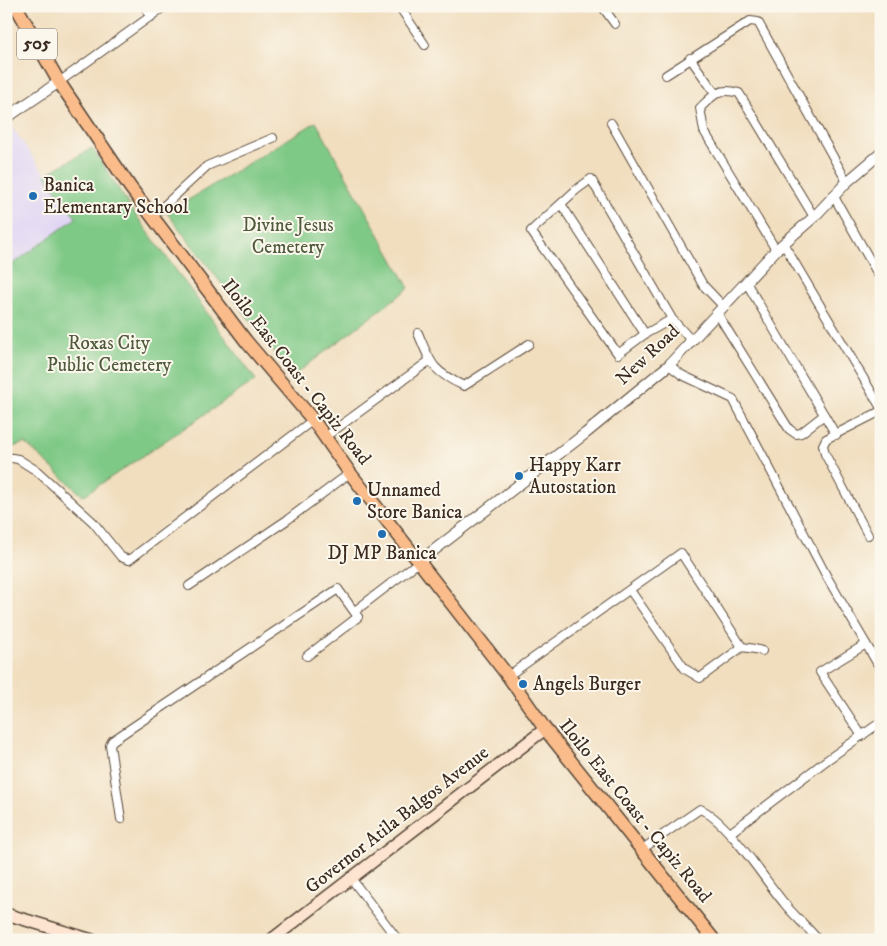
<svg xmlns="http://www.w3.org/2000/svg" width="887" height="946" font-family="'IM FELL DW Pica',serif">
<rect width="100%" height="100%" fill="#fbf7ec"/>
<filter id="ink" filterUnits="userSpaceOnUse"><feTurbulence type="fractalNoise" baseFrequency=".02" numOctaves="2"/><feDisplacementMap in="SourceGraphic" scale="10" xChannelSelector="R" yChannelSelector="G"/><feConvolveMatrix kernelMatrix="1 2 1 2 8 2 1 2 1" color-interpolation-filters="sRGB"/></filter>
<filter id="wash" filterUnits="userSpaceOnUse"><feTurbulence type="fractalNoise" baseFrequency=".0096" numOctaves="4" result="noise"/><feDisplacementMap in="SourceGraphic" scale="20" xChannelSelector="R" yChannelSelector="G"/><feGaussianBlur stdDeviation="1.12" result="paint"/><feColorMatrix in="noise" values="0 0 0 0 0 0 0 0 0 0 0 0 0 0 0 0 0 1.4 0 .05"/><feComposite in="paint" operator="in"/></filter>
<g filter="url(#wash)">
<rect width="100%" height="100%" fill="#f1debf"/>
<path fill="#dfd4f5" d="M 9,123 L 76,218 L 6,269 L 6,125 Z"/>
<g fill="#7fc986" stroke="#5d7a52">
<path d="M 316,122 L 409,288 L 293,376 L 167,213 Z"/>
<path d="M 92,148 L 130,207 L 256,380 L 83,496 L 25,443 L 6,449 L 6,269 L 76,218 L 45,175 Z"/>
</g>
</g>
<g filter="url(#ink)">
<g fill="none" stroke-linecap="round" stroke-linejoin="round">
<g stroke="#564536" stroke-width="10">
<g id="minor">
<path d="M 145,6 L 151,17"/>
<path d="M 399,6 L 425,45"/>
<path d="M 602,6 L 615,24"/>
<path d="M 690,58 L 715,93"/>
<path d="M 666,75 L 750,21 L 758,22 L 847,182"/>
<path d="M 59,82 L 165,6"/>
<path d="M 611,123 L 703,285 L 723,306"/>
<path d="M 833,195 L 879,276"/>
<path d="M 561,204 L 645,334"/>
<path d="M 153,216 L 207,166 L 273,138"/>
<path d="M 783,243 L 881,408"/>
<path d="M 776,250 L 704,131 L 700,108 C 713,95 719,87 739,93 L 814,217"/>
<path d="M 746,282 L 836,435"/>
<path d="M 717,313 L 789,429 L 796,434 L 801,433 L 824,415"/>
<path d="M 672,319 L 645,334 L 618,354 L 531,231 L 576,190 L 591,179 L 672,319 L 691,340"/>
<path d="M 418,333 C 431,364 432,371 464,386 L 529,344"/>
<path d="M 669,365 L 682,375 L 733,399 L 827,577 L 866,644 L 820,672 L 862,736"/>
<path d="M 325,437 L 429,361"/>
<path d="M 6,457 L 18,459 L 37,471 L 93,522 L 121,557 L 129,560 L 313,420"/>
<path d="M 868,535 L 825,454 L 823,445 L 826,439 L 881,411"/>
<path d="M 189,586 L 287,520 L 350,473"/>
<path d="M 630,590 L 685,669 L 700,678 L 742,647 L 755,649 L 762,651"/>
<path d="M 355,611 L 420,561"/>
<path d="M 866,644 L 880,668"/>
<path d="M 508,676 L 681,553 L 742,647"/>
<path d="M 121,819 L 110,745 L 112,741 L 338,589 L 358,617 L 307,656"/>
<path d="M 730,833 L 827,760 L 881,722"/>
<path d="M 641,850 L 700,809 C 728,821 763,878 784,903 C 794,916 807,926 818,940"/>
<path d="M 350,877 L 398,940"/>
</g>
</g>
<g stroke="#564536" stroke-width="12">
<g id="tertiary">
<path d="M 6,118 L 59,82"/>
<path d="M 420,561 L 586,433 L 669,365 L 776,250 L 814,217 L 847,182 L 881,153"/>
</g>
</g>
<g stroke="#564536" stroke-width="14">
<g id="secondary">
<path d="M 6,914 L 92,940"/>
<path d="M 271,940 L 545,729"/>
</g>
</g>
<g stroke="#564536" stroke-width="15">
<path id="primary" d="M 16,6 L 59,82 L 130,187 L 246,341 L 313,420 L 350,473 L 508,676 L 545,729 L 714,940"/>
</g>
<use href="#minor" stroke="#fff" stroke-width="8"/>
<use href="#tertiary" stroke="#fff" stroke-width="10"/>
<use href="#secondary" stroke="#fde4d1" stroke-width="11"/>
<use href="#primary" stroke="#fabc8b" stroke-width="12"/>
</g>
</g>
<g fill="#1f6fb2" stroke="#fbf7ec" stroke-width="2">
<circle cx="33" cy="196" r="5"/>
<circle cx="519" cy="476" r="5"/>
<circle cx="357" cy="501" r="5"/>
<circle cx="382" cy="534" r="5"/>
<circle cx="523" cy="684" r="5"/>
</g>
<g text-anchor="middle" dominant-baseline="central" stroke-width="4" stroke-linejoin="round" paint-order="stroke">
<rect fill="#fbf7ec" stroke="#75685c" stroke-width="1" x="17" y="28.5" width="40" height="31" rx="4"/>
<g font-size="18" font-weight="bold" fill="#3b2a1e">
<text x="37" y="44">505</text>
</g>
<g font-size="19" fill="#3b2a1e" stroke="#fbf7ec" text-anchor="start">
<text x="43" y="185">Banica<tspan x="43" dy="22">Elementary School</tspan></text>
<text x="529" y="465">Happy Karr<tspan x="529" dy="22">Autostation</tspan></text>
<text x="367" y="490">Unnamed<tspan x="367" dy="22">Store Banica</tspan></text>
<text x="382" y="553" text-anchor="middle">DJ MP Banica</text>
<text x="533" y="684">Angels Burger</text>
</g>
<g font-size="19" fill="#4f5a3d" stroke="#fbf7ec">
<text x="288" y="225">Divine Jesus<tspan x="288" dy="22">Cemetery</tspan></text>
<text x="109" y="343">Roxas City<tspan x="109" dy="22">Public Cemetery</tspan></text>
</g>
<g font-size="19" fill="#3b2a1e" stroke="#fbf7ec">
<text transform="translate(648 355) rotate(-43)">New Road</text>
<text transform="translate(296 372) rotate(52)">Iloilo East Coast - Capiz Road</text>
<text transform="translate(635 811) rotate(51)">Iloilo East Coast - Capiz Road</text>
<text transform="translate(397 820) rotate(-38)">Governor Atila Balgos Avenue</text>
</g>
</g>
<rect width="887" height="946" fill="none" stroke="#fbf7ec" stroke-width="25"/>
</svg>
